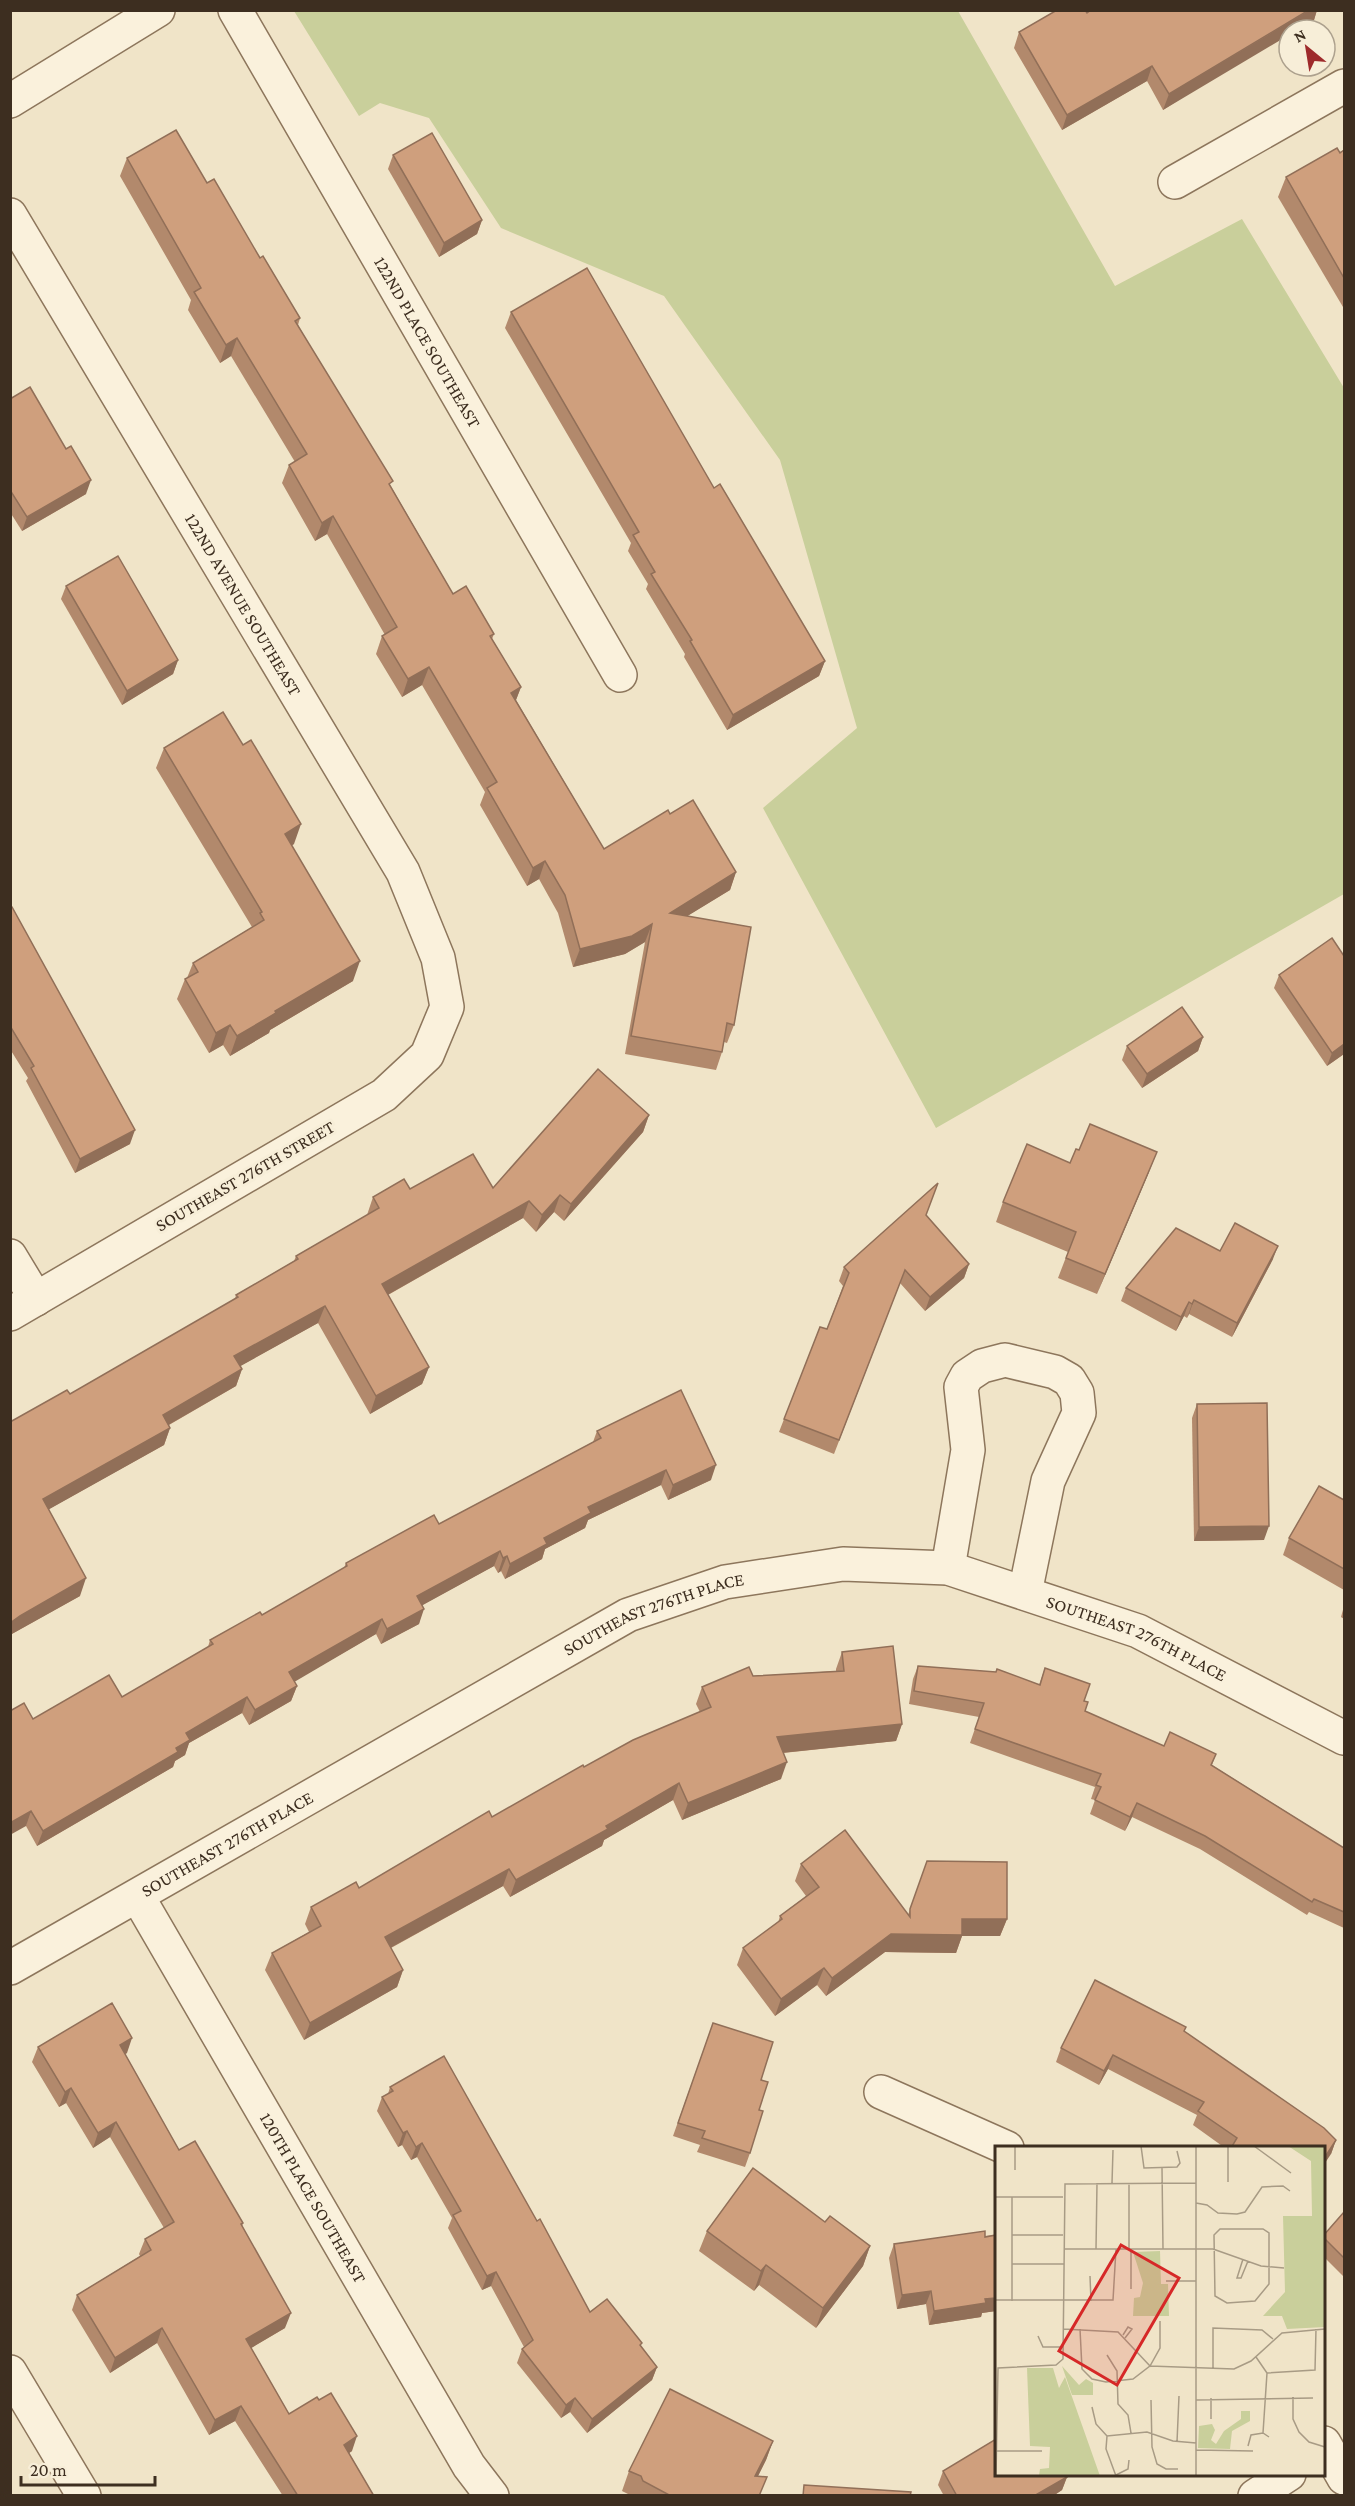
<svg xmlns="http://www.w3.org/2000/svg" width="1355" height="2506" font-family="'Crimson Pro',serif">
<rect width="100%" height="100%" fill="#f0e4c8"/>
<path fill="#c9cf9b" d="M 294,11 L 958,11 L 1115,286 L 1242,219 L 1344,388 L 1344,894 L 936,1128 L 763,808 L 857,728 L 780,460 L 664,296 L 501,228 L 429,118 L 380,103 L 359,116 Z"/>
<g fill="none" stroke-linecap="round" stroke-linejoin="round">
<g stroke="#8d765c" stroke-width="36">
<g id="street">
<path id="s1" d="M 235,10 L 620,675"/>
<path d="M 10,101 L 158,10"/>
<path d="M 1175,182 L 1344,86"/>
<path id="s2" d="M 10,215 L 403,872 L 438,958 L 447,1007 L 427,1055 L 384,1095 L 10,1314"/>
<path d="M 10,1256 L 36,1299"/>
<path d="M 948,1568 L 968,1450 L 961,1387 L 967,1376 L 982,1366 L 1005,1360 L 1055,1372 L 1069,1380 L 1077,1393 L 1079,1413 L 1048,1481 L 1025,1593"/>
<path id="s3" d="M 138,1897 L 469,2466 L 492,2496"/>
<path id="s4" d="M 10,1968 L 628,1615 L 725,1582 L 843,1564 L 948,1568 L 1138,1631 L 1344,1738"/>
<path d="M 881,2092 L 1007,2148"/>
<path d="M 10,2372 L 84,2496"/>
<path d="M 1324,2443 L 1344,2478"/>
<path d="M 1255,2496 L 1289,2474"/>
</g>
</g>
<use href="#street" stroke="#faf1dc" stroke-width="33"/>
</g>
<g fill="#b2896c">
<path d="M 1091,10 L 1317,10 L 1314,20 L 1297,30 L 1289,30 L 1163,110 L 1147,81 L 1062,130 L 1014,48 L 1019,32 L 1087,13 Z"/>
<path d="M 1344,150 L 1344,307 L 1343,307 L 1278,197 L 1286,177 Z"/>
<path d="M 393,155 L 482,220 L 477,234 L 439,257 L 388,169 Z"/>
<path d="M 127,158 L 207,183 L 260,258 L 300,318 L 298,325 L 453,594 L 494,634 L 492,639 L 521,687 L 516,700 L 604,849 L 670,814 L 736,872 L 730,890 L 687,916 L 734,1025 L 727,1043 L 724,1042 L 722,1052 L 716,1070 L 625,1054 L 645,942 L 625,954 L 573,967 L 558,913 L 539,879 L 527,886 L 480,805 L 485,792 L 422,685 L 402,697 L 376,654 L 382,636 L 385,635 L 327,534 L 315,541 L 282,483 L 289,465 L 295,462 L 231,356 L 220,363 L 188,310 L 191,300 L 120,176 Z"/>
<path d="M 511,312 L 714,488 L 825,661 L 819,676 L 727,730 L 684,657 L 685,654 L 646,589 L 648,584 L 628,551 L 631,543 L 505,328 Z"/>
<path d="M 10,399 L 86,494 L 22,531 L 10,512 Z"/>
<path d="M 66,586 L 178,660 L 173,674 L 122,705 L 61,599 Z"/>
<path d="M 164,748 L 294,844 L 292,845 L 353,981 L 270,1030 L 269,1033 L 230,1056 L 223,1045 L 209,1053 L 177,999 L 185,979 L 187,978 L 193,963 L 252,927 L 156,768 Z"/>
<path d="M 10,907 L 130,1144 L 75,1173 L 26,1081 L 28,1078 L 10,1049 Z"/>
<path d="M 1344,956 L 1344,1054 L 1327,1066 L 1274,988 L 1279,975 Z"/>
<path d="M 1203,1037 L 1198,1051 L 1142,1088 L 1122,1060 L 1127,1046 Z"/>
<path d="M 649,1115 L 643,1132 L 564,1221 L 554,1212 L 536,1232 L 523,1218 L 388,1295 L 429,1367 L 422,1384 L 370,1414 L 318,1323 L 240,1366 L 242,1369 L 236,1386 L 169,1425 L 170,1428 L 164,1445 L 49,1509 L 80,1596 L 10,1635 L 10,1422 L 70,1394 L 235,1299 L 236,1295 L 294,1261 L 296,1256 L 367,1215 L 373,1197 L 410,1189 L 493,1188 Z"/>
<path d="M 1070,1163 L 1149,1172 L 1097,1294 L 1058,1278 L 1068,1252 L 996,1222 L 1003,1202 Z"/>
<path d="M 926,1215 L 969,1264 L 964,1278 L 925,1311 L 900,1283 L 834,1454 L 779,1432 L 820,1327 L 827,1329 L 843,1286 L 839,1281 L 844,1267 Z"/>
<path d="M 1220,1251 L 1273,1259 L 1232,1337 L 1189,1314 L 1187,1318 L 1184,1316 L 1176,1331 L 1121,1301 L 1126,1288 Z"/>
<path d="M 1197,1404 L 1264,1540 L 1194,1541 L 1192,1418 Z"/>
<path d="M 597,1431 L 711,1480 L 668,1500 L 661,1485 L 588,1520 L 585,1528 L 545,1549 L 542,1559 L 505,1579 L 501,1571 L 498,1573 L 494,1566 L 422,1605 L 419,1624 L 381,1644 L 376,1634 L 294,1681 L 297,1686 L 291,1701 L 249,1725 L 242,1713 L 189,1743 L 185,1755 L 175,1761 L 173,1767 L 37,1846 L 26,1826 L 33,1719 L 122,1697 L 208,1647 L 210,1640 L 262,1615 L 344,1568 L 346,1563 L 439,1524 L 593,1442 Z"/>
<path d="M 1344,1500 L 1344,1590 L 1283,1555 L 1289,1538 Z"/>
<path d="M 1344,1606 L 1344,1619 L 1341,1617 Z"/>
<path d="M 842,1652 L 902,1724 L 896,1741 L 783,1753 L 781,1779 L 682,1820 L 673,1800 L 604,1840 L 602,1846 L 510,1897 L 503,1886 L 391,1948 L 403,1970 L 397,1987 L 304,2040 L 265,1970 L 272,1953 L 309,1932 L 305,1924 L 311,1907 L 359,1888 L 492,1817 L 584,1767 L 700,1712 L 696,1704 L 702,1687 L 753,1676 L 836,1671 L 836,1669 Z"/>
<path d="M 918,1666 L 996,1672 L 1039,1685 L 1045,1668 L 1084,1701 L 1085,1711 L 1164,1746 L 1216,1754 L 1212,1765 L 1344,1848 L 1344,1928 L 1309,1912 L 1307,1915 L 1200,1849 L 1132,1817 L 1125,1831 L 1090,1814 L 1095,1800 L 1091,1799 L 1095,1787 L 970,1743 L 979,1717 L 909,1704 L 913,1679 Z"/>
<path d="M 927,1861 L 1007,1919 L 1000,1936 L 962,1936 L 956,1953 L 885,1952 L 826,1996 L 817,1985 L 775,2016 L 737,1965 L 743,1948 L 778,1923 L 780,1916 L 806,1896 L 795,1881 L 801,1864 L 908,1915 Z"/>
<path d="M 713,2023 L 761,2080 L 759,2110 L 750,2153 L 745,2167 L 697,2152 L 700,2145 L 673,2136 Z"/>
<path d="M 1186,2027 L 1184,2031 L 1336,2140 L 1331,2154 L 1323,2148 L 1225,2148 L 1193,2125 L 1197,2115 L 1108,2069 L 1099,2085 L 1056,2062 L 1061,2048 Z"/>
<path d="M 38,2047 L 127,2053 L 125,2054 L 179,2150 L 243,2223 L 242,2227 L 285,2328 L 251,2348 L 289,2414 L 352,2451 L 349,2453 L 374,2496 L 283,2496 L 235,2421 L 209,2435 L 157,2343 L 110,2373 L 72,2310 L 77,2295 L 140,2256 L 139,2254 L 145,2239 L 164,2228 L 110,2137 L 93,2148 L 66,2103 L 59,2107 L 32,2062 Z"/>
<path d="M 390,2087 L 537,2221 L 590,2312 L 641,2347 L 657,2367 L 652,2380 L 587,2433 L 570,2412 L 561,2418 L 517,2363 L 522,2349 L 524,2347 L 491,2286 L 482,2290 L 448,2228 L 452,2218 L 417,2157 L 411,2160 L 402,2145 L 398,2147 L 377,2111 L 382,2097 L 388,2094 Z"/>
<path d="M 1344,2212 L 1344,2277 L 1323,2256 L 1323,2236 Z"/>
<path d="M 825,2222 L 870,2246 L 863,2266 L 816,2328 L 759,2285 L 754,2291 L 699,2251 L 707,2231 Z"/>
<path d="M 996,2235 L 996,2311 L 982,2313 L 981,2317 L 929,2325 L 926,2304 L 897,2309 L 889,2258 L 894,2244 Z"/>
<path d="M 773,2441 L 766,2460 L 758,2476 L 760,2496 L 632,2496 L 622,2491 L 629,2471 Z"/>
<path d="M 943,2471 L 1067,2477 L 1062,2490 L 1053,2496 L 944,2496 L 938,2485 Z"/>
</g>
<g fill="#916f58">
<path d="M 1310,10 L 1317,10 L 1314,20 L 1297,30 L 1289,30 L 1289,35 L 1163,110 L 1169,94 Z"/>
<path d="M 1152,66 L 1147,81 L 1062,130 L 1067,115 Z"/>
<path d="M 482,220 L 477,234 L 439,257 L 444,243 Z"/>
<path d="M 237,338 L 231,356 L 220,363 L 226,345 Z"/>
<path d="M 91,480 L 86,494 L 22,531 L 27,517 Z"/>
<path d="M 333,516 L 327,534 L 315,541 L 322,523 Z"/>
<path d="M 178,660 L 173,674 L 122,705 L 127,691 Z"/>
<path d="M 825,661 L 819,676 L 727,730 L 733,715 Z"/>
<path d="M 429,667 L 422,685 L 402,697 L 408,679 Z"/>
<path d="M 521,687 L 514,705 L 511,693 Z"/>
<path d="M 301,824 L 294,844 L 278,854 L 285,834 Z"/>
<path d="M 545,861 L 539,879 L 527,886 L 533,868 Z"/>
<path d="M 736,872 L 730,890 L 663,931 L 670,913 Z"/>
<path d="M 652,924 L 645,942 L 625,954 L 573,967 L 580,949 Z"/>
<path d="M 360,961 L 353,981 L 270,1030 L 269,1033 L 230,1056 L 237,1036 L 275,1011 Z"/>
<path d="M 230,1025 L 223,1045 L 209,1053 L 216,1033 Z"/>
<path d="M 1203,1037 L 1198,1051 L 1142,1088 L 1147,1074 Z"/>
<path d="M 1344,1044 L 1344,1054 L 1327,1066 L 1332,1053 Z"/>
<path d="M 649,1115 L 643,1132 L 564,1221 L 571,1204 Z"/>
<path d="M 135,1130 L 130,1144 L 75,1173 L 80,1159 Z"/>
<path d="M 1157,1152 L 1149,1172 L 1097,1294 L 1105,1274 Z"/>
<path d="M 560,1195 L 554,1212 L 536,1232 L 542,1215 Z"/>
<path d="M 529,1201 L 523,1218 L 375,1302 L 382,1284 Z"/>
<path d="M 1278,1246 L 1273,1259 L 1232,1337 L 1237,1323 Z"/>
<path d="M 969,1264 L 964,1278 L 925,1311 L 930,1297 Z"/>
<path d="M 1194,1300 L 1189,1314 L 1187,1318 L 1192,1304 Z"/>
<path d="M 1189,1302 L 1184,1316 L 1176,1331 L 1181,1317 Z"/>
<path d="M 325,1306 L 318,1323 L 228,1373 L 234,1356 Z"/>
<path d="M 429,1367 L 422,1384 L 370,1414 L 376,1396 Z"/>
<path d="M 242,1369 L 236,1386 L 156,1432 L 163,1415 Z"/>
<path d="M 170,1428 L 164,1445 L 37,1516 L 43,1499 Z"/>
<path d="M 716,1465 L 711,1480 L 668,1500 L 673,1485 Z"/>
<path d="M 666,1470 L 661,1485 L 588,1520 L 585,1528 L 545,1549 L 542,1559 L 505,1579 L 510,1564 L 544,1538 L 588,1507 Z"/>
<path d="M 1269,1526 L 1264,1540 L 1194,1541 L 1199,1527 Z"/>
<path d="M 500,1551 L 494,1566 L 412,1611 L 417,1596 Z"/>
<path d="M 507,1556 L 501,1571 L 498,1573 L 503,1558 Z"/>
<path d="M 86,1578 L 80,1596 L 10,1635 L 10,1623 L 20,1616 Z"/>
<path d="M 424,1609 L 419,1624 L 381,1644 L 387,1629 Z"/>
<path d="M 382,1619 L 376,1634 L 284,1688 L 289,1672 Z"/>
<path d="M 297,1686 L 291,1701 L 249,1725 L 255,1710 Z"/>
<path d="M 247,1697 L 242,1713 L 189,1743 L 185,1755 L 175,1761 L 173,1767 L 37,1846 L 43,1831 L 176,1748 L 186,1733 Z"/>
<path d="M 902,1724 L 896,1741 L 771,1754 L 777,1737 Z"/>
<path d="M 787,1762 L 781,1779 L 682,1820 L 688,1803 Z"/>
<path d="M 679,1783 L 673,1800 L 604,1840 L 602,1846 L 510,1897 L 516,1880 L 606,1826 Z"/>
<path d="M 1137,1803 L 1132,1817 L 1125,1831 L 1130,1817 Z"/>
<path d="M 31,1811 L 26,1826 L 10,1835 L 10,1823 Z"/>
<path d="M 509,1869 L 503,1886 L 379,1954 L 385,1937 Z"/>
<path d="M 962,1919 L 1007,1919 L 1000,1936 L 962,1936 L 956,1953 L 885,1952 L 826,1996 L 832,1978 L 891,1934 Z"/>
<path d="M 824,1968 L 817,1985 L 775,2016 L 781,1999 Z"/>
<path d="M 403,1970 L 397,1987 L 304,2040 L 310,2023 Z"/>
<path d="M 132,2038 L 127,2053 L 114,2060 L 120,2045 Z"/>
<path d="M 1113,2055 L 1108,2069 L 1099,2085 L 1104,2071 Z"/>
<path d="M 71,2088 L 66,2103 L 59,2107 L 65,2092 Z"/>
<path d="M 116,2122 L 110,2137 L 93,2148 L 98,2133 Z"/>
<path d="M 407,2131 L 402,2145 L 398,2147 L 403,2133 Z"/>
<path d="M 1336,2140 L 1331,2154 L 1323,2166 L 1323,2160 Z"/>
<path d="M 422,2143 L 417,2157 L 411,2160 L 416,2147 Z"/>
<path d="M 870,2246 L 863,2266 L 816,2328 L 823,2308 Z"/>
<path d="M 766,2265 L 759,2285 L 754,2291 L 761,2271 Z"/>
<path d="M 496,2272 L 491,2286 L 482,2290 L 487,2276 Z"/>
<path d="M 931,2291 L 926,2304 L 897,2309 L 902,2295 Z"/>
<path d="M 996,2298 L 996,2311 L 982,2313 L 981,2317 L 929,2325 L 934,2311 L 985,2299 Z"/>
<path d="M 291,2313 L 285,2328 L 241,2354 L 246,2339 Z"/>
<path d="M 162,2328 L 157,2343 L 110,2373 L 115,2358 Z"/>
<path d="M 657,2367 L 652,2380 L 587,2433 L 592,2419 Z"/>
<path d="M 575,2398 L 570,2412 L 561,2418 L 566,2405 Z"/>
<path d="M 241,2406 L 235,2421 L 209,2435 L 215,2420 Z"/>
<path d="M 357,2436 L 352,2451 L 339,2460 L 344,2445 Z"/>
<path d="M 773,2441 L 766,2460 L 748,2496 L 755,2476 Z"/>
<path d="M 1067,2477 L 1062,2490 L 1053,2496 L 1034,2496 Z"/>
</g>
<g fill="#cf9f7d" stroke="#916f58" stroke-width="1.5">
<path d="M 1057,10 L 1085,10 L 1087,13 L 1091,10 L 1309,10 L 1169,94 L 1152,66 L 1067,115 L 1019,32 Z"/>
<path d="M 176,130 L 207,183 L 214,179 L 260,258 L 263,256 L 300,318 L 295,321 L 393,481 L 389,484 L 453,594 L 466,586 L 494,634 L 490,636 L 521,687 L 511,693 L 604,849 L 668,810 L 670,814 L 693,800 L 736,872 L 670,913 L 751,927 L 734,1025 L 727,1023 L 722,1052 L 631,1036 L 652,924 L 632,936 L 580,949 L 565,895 L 545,861 L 533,868 L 487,788 L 497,782 L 429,667 L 408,679 L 382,636 L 397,627 L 333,516 L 322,523 L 289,465 L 307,454 L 237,338 L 226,345 L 194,292 L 201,288 L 127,158 Z"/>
<path d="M 432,133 L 482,220 L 444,243 L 393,155 Z"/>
<path d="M 1337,148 L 1340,153 L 1344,150 L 1344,278 L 1286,177 Z"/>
<path d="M 587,268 L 714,488 L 720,484 L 825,661 L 733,715 L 690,641 L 692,640 L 651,574 L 655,572 L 633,535 L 639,532 L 511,312 Z"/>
<path d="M 30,387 L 66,449 L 71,446 L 91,480 L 27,517 L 10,490 L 10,399 Z"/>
<path d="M 118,556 L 178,660 L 127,691 L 66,586 Z"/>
<path d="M 223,712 L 243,745 L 251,740 L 301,824 L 285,834 L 360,961 L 275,1011 L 276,1013 L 237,1036 L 230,1025 L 216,1033 L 185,979 L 198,972 L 193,963 L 264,920 L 260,913 L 262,912 L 164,748 Z"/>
<path d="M 10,907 L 12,907 L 135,1130 L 80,1159 L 31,1068 L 34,1066 L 10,1026 Z"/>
<path d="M 1332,938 L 1344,956 L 1344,1044 L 1332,1053 L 1279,975 Z"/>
<path d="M 1182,1007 L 1203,1037 L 1147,1074 L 1127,1046 Z"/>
<path d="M 598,1069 L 649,1115 L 571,1204 L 560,1195 L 542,1215 L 529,1201 L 382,1284 L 429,1367 L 376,1396 L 325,1306 L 234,1356 L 242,1369 L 163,1415 L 170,1428 L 43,1499 L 86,1578 L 20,1616 L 10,1623 L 10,1422 L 67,1390 L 70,1394 L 238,1297 L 236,1295 L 298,1259 L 296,1256 L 379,1208 L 373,1197 L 404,1179 L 410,1189 L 473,1154 L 493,1188 Z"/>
<path d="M 1090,1124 L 1157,1152 L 1105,1274 L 1066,1258 L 1076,1232 L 1003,1202 L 1027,1144 L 1070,1163 L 1076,1149 L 1079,1150 Z"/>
<path d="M 938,1183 L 926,1215 L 969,1264 L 930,1297 L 905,1270 L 839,1440 L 784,1419 L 820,1327 L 827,1329 L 849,1273 L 844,1267 Z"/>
<path d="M 1235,1223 L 1278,1246 L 1237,1323 L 1194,1300 L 1192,1304 L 1189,1302 L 1181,1317 L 1126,1288 L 1176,1228 L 1220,1251 Z"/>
<path d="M 681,1390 L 716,1465 L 673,1485 L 666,1470 L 588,1507 L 591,1513 L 544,1538 L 547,1544 L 510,1564 L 507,1556 L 503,1558 L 500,1551 L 417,1596 L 424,1609 L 387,1629 L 382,1619 L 289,1672 L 297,1686 L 255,1710 L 247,1697 L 186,1733 L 190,1740 L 176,1748 L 178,1752 L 43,1831 L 31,1811 L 10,1823 L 10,1711 L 24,1703 L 33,1719 L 109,1675 L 122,1697 L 213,1644 L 210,1640 L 260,1612 L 262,1615 L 347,1566 L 346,1563 L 434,1515 L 439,1524 L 601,1438 L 597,1431 Z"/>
<path d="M 1267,1403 L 1269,1526 L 1199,1527 L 1197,1404 Z"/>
<path d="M 1319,1486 L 1344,1500 L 1344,1569 L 1289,1538 Z"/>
<path d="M 893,1646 L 902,1724 L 777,1737 L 787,1762 L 688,1803 L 679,1783 L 606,1826 L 608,1829 L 516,1880 L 509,1869 L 385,1937 L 403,1970 L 310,2023 L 272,1953 L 321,1926 L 311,1907 L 356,1882 L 359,1888 L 489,1811 L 492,1817 L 583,1765 L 584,1767 L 633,1740 L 711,1707 L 702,1687 L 749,1667 L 753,1676 L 844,1671 L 842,1652 Z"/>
<path d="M 918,1666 L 996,1672 L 997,1669 L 1040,1685 L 1045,1668 L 1090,1684 L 1084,1701 L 1088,1702 L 1085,1711 L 1164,1746 L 1170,1732 L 1216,1754 L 1211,1765 L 1344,1848 L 1344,1912 L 1314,1899 L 1312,1902 L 1205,1836 L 1137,1803 L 1130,1817 L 1095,1800 L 1101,1787 L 1096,1785 L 1101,1774 L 975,1729 L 984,1703 L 914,1691 Z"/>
<path d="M 845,1830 L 910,1917 L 910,1909 L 927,1861 L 1007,1862 L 1007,1919 L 962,1919 L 962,1935 L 891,1934 L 832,1978 L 824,1968 L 781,1999 L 743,1948 L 782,1919 L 780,1916 L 819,1887 L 801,1864 Z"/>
<path d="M 1095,1980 L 1186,2027 L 1184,2031 L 1324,2128 L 1336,2140 L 1323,2160 L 1323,2148 L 1231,2148 L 1237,2138 L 1198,2111 L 1204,2102 L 1113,2055 L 1104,2071 L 1061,2048 Z"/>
<path d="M 112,2003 L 132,2038 L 120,2045 L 179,2150 L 195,2141 L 243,2223 L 241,2224 L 291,2313 L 246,2339 L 289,2414 L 317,2397 L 319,2400 L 331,2393 L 357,2436 L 344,2445 L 374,2496 L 298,2496 L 241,2406 L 215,2420 L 162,2328 L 115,2358 L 77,2295 L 151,2250 L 145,2239 L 174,2222 L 116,2122 L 98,2133 L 71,2088 L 65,2092 L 38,2047 Z"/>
<path d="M 713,2023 L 773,2042 L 761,2080 L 768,2082 L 759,2110 L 763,2111 L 750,2153 L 702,2138 L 705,2131 L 678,2123 Z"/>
<path d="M 444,2056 L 537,2221 L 540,2219 L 590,2312 L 607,2299 L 642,2343 L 640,2345 L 657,2367 L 592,2419 L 575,2398 L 566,2405 L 522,2349 L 533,2340 L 496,2272 L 487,2276 L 453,2215 L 461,2211 L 422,2143 L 416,2147 L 407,2131 L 403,2133 L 382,2097 L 393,2091 L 390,2087 Z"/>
<path d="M 753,2168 L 825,2222 L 830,2216 L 870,2246 L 823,2308 L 766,2265 L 761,2271 L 707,2231 Z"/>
<path d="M 1344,2212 L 1344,2258 L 1323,2237 L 1323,2236 Z"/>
<path d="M 985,2231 L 985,2237 L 996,2235 L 996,2298 L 985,2299 L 986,2303 L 934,2311 L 931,2291 L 902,2295 L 894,2244 Z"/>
<path d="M 670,2389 L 773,2441 L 755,2476 L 767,2477 L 759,2496 L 671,2496 L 643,2481 L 641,2476 L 629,2471 Z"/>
<path d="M 996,2439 L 996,2475 L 1065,2475 L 1067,2477 L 1034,2496 L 957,2496 L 943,2471 Z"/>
<path d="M 804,2485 L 911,2492 L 910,2496 L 803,2496 Z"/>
</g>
<g text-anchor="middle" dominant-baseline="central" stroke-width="6" stroke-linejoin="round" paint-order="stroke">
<g font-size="18" fill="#3d2e20" stroke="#f7eed8">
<text stroke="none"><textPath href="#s1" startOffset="384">122ND PLACE SOUTHEAST</textPath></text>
<text stroke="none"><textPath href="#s2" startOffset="454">122ND AVENUE SOUTHEAST</textPath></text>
<text transform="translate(245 1176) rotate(-30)">SOUTHEAST 276TH STREET</text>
<text stroke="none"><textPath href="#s4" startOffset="736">SOUTHEAST 276TH PLACE</textPath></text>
<text stroke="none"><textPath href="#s4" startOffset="1240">SOUTHEAST 276TH PLACE</textPath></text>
<text stroke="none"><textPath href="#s4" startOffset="250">SOUTHEAST 276TH PLACE</textPath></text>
<text stroke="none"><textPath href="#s3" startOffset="348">120TH PLACE SOUTHEAST</textPath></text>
</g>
</g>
<g transform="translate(995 2146)">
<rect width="330" height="330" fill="#f0e4c8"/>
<path d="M 293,0 L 330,0 L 330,181 L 292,183 L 287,170 L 268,170 L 290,146 L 288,70 L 317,70 L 316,15 ZM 165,105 L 166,138 L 173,138 L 174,170 L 138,170 L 139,152 L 145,151 L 148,137 L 138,106 ZM 67,220 L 84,239 L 91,233 L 98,237 L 98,249 L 77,249 ZM 32,222 L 58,222 L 64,242 L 70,231 L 105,330 L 44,330 L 45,323 L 54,322 L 55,301 L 35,300 ZM 246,265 L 255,265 L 255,275 L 237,285 L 235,303 L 203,302 L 204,280 L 217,278 L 220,284 L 216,294 L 221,298 L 229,285 L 246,273 Z" fill="#c9cf9b"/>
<path fill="none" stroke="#a89b85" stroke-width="1.5" d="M 20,0 L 20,24M 146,0 L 149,22 L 182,21 L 185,17 L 182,5M 233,0 L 233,36M 259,0 L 296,27M 167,22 L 168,103M 117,37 L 118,4M 0,51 L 68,51M 201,57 L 212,59 L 223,67 L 242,68 L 250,66 L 267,41 L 288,40 L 295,45M 225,83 L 268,83 L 274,87 L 274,138 L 260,155 L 232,157 L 220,150 L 219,89 ZM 17,89 L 68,89M 69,103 L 218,103 L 201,103M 101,103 L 102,37M 134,103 L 134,38M 136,103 L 136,143M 218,103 L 266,120 L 289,122M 248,113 L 242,132 L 246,132 L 253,115M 17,118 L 69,118M 95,130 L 96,155M 171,135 L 201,135M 0,154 L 118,154 L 121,103M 17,155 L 17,51M 68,183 L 123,186 L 155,220 L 165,202 L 165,175M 85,183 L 87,223 L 97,233 L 111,236 L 138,233 L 155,220 L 239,223 L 256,215 L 287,187 L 330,183M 128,189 L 133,181 L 137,183 L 130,192M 43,190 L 48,201 L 68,201M 112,209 L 122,225 L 123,258 L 133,269 L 136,287M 261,211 L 272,227 L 268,287M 218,223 L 218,182 L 267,184 L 278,193M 272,227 L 320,224 L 321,183M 298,251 L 298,273 L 304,286 L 314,296 L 330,301M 216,252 L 216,273M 156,254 L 157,301 L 162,318 L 171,323 L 183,323M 201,254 L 318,252M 97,261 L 101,278 L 112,290 L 152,286 L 178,295 L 201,297M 112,290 L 111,303 L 121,330M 182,296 L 184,250M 253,300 L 256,289 L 268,287 L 274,291M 201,304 L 258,305M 1,305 L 47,305M 121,329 L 133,323 L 134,314M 1,330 L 3,222 L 61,219 L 68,213 L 70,38 L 201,37M 201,330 L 201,0"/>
<path fill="#d62828" fill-opacity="0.15" stroke="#d62828" stroke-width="3" d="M 126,99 L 184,132 L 122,239 L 64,205 Z"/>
<rect width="330" height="330" fill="none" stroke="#3d2e20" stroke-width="3"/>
</g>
<rect width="1355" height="2506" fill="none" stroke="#3d2e20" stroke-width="24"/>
<g transform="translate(1307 48) rotate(330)"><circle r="28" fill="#f7eed8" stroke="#ada18e" stroke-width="1.5"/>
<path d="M0-4.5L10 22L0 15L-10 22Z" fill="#9e2a2b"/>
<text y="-9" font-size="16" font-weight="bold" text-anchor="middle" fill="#3d2e20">N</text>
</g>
<path d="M21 2476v9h134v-9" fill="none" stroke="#3d2e20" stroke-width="3"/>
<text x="30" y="2476" font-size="18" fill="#3d2e20" stroke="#f7eed8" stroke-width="4.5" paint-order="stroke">20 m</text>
</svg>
